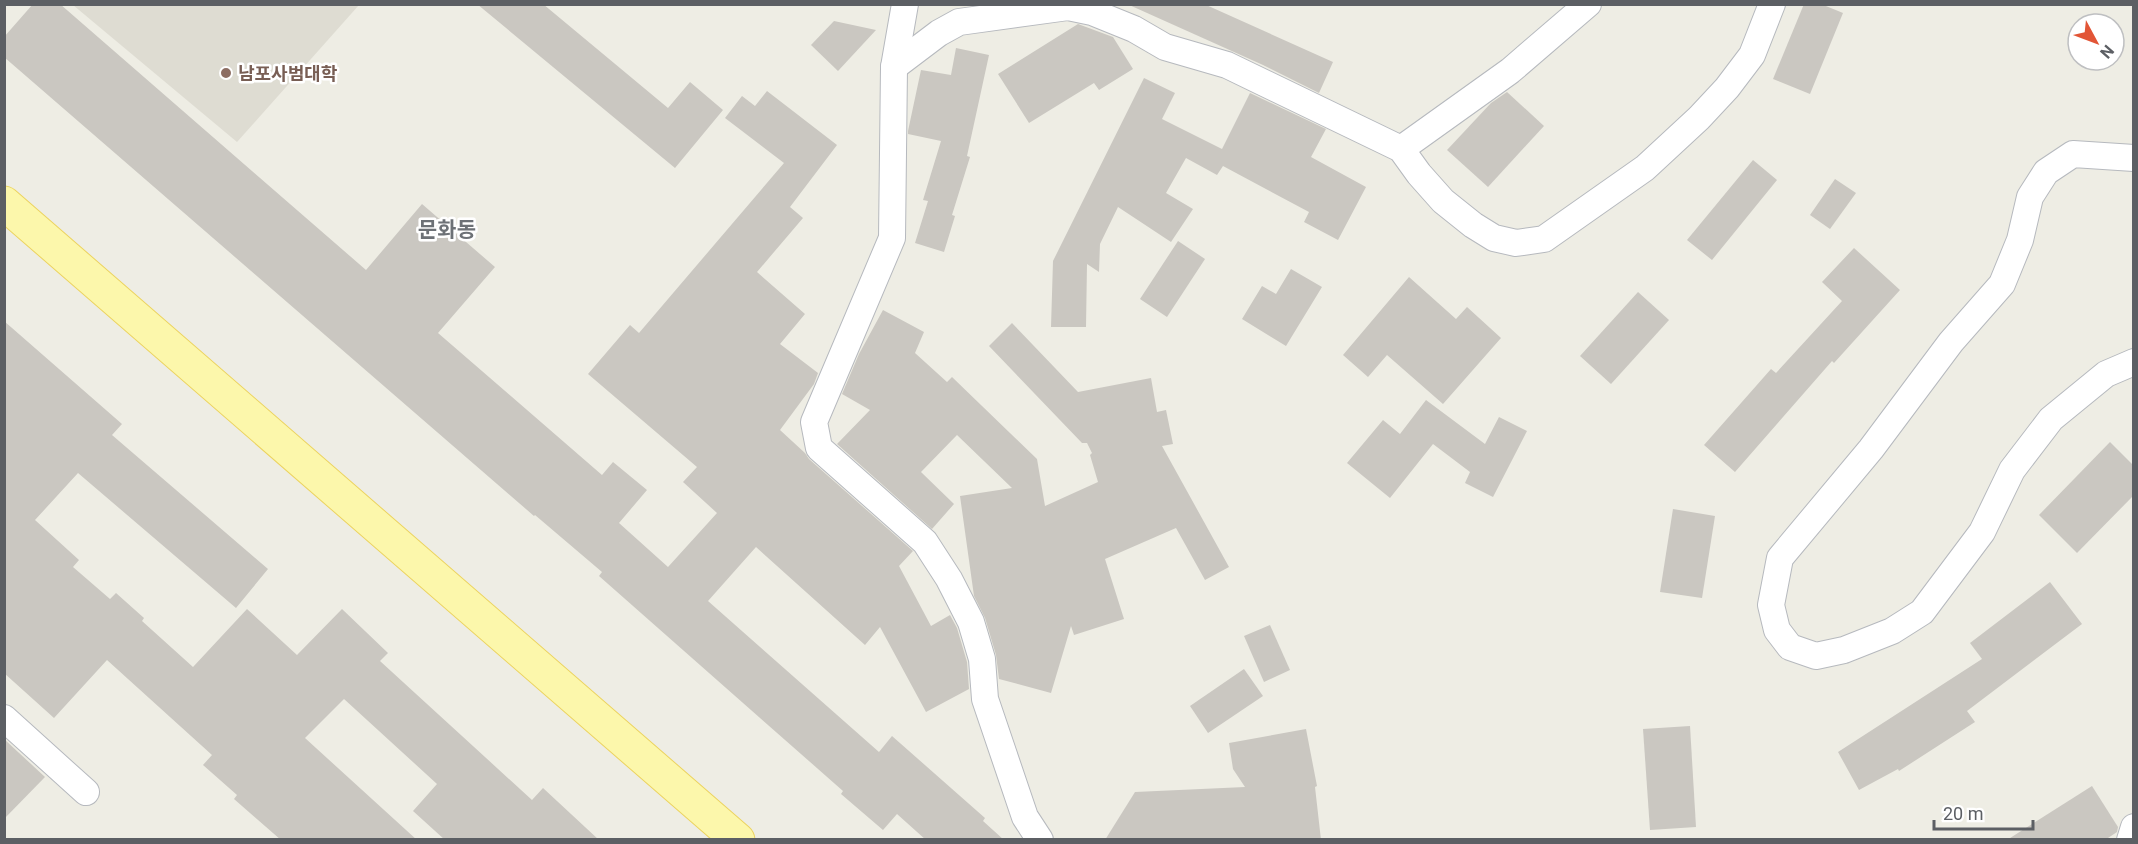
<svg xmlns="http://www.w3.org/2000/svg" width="2138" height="844" font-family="Roboto,'Noto Sans KR',sans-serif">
<rect width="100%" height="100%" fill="#eeede4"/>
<path fill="#dedcd2" d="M 73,5 L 359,5 L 237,142 Z"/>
<g fill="#cac7c1">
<path d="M 33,4 L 60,4 L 366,270 L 422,204 L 495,267 L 438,333 L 602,475 L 613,462 L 647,490 L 619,523 L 668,567 L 717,513 L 683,482 L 697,467 L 588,374 L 630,325 L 639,333 L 784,163 L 725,118 L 742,96 L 755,106 L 767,91 L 837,145 L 790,207 L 803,218 L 757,272 L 805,314 L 780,344 L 818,373 L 814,384 L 780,430 L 805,453 L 809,459 L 913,551 L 899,566 L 931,626 L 950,615 L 957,628 L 967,662 L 969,689 L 926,712 L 880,627 L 865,645 L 756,547 L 708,601 L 879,752 L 892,736 L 985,818 L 983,821 L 1004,840 L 926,840 L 897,814 L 883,830 L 841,794 L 843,791 L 599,576 L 602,572 L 535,515 L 534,516 L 4,57 L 4,37 Z"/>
<path d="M 477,4 L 543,4 L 668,108 L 690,82 L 723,110 L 675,168 Z"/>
<path d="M 1127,4 L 1204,4 L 1333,62 L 1319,93 L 1263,65 Z"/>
<path d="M 1804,4 L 1821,4 L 1843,13 L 1810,94 L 1773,79 Z"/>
<path d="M 834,21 L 876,30 L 838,71 L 811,45 Z"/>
<path d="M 1078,24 L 1113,37 L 1133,69 L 1099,90 L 1094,83 L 1029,123 L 998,74 Z"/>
<path d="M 956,48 L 989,55 L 967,156 L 970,157 L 952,215 L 955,216 L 944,252 L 915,243 L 928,201 L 923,200 L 941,141 L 908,134 L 908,131 L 921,70 L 951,75 Z"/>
<path d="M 1144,78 L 1175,93 L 1162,119 L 1222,149 L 1250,93 L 1326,129 L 1311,157 L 1366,187 L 1338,240 L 1304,222 L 1309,212 L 1223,166 L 1217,175 L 1186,158 L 1166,193 L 1193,209 L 1171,242 L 1118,207 L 1100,244 L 1099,272 L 1087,264 L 1086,327 L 1051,327 L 1053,261 Z"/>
<path d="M 1507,92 L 1544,126 L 1488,187 L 1447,150 L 1491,103 Z"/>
<path d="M 1753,160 L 1777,180 L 1712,260 L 1687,240 Z"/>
<path d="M 1835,179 L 1856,193 L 1830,229 L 1810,215 Z"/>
<path d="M 1178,241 L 1205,259 L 1167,317 L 1140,299 Z"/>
<path d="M 1854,248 L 1900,290 L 1834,363 L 1832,361 L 1735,472 L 1704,445 L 1771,369 L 1776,373 L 1842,301 L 1822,282 Z"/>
<path d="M 1291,269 L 1322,287 L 1286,346 L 1242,319 L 1262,286 L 1276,294 Z"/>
<path d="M 1409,277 L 1456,319 L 1467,307 L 1501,338 L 1443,404 L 1387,355 L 1368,377 L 1343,355 Z"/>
<path d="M 1638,292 L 1669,320 L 1611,384 L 1580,356 Z"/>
<path d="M 883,310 L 924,332 L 915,353 L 947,382 L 952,377 L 1037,459 L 1045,506 L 1098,482 L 1090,455 L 1092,453 L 1087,443 L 1082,443 L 989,346 L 1012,323 L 1078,392 L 1151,378 L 1157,412 L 1166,410 L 1173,444 L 1162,446 L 1229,567 L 1205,580 L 1176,528 L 1105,559 L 1124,619 L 1074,635 L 1071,626 L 1051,693 L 999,679 L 996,655 L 985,618 L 974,596 L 960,496 L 1012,488 L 957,435 L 921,472 L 954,504 L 932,529 L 837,444 L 870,410 L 842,394 L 859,354 Z"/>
<path d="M 4,321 L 122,424 L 112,435 L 268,569 L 236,608 L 78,473 L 35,520 L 79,560 L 73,567 L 110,599 L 116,593 L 144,618 L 142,621 L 193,667 L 247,609 L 297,655 L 342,609 L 388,653 L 380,661 L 532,800 L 543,788 L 599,840 L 445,840 L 413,811 L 437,784 L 344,699 L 305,738 L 417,840 L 281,840 L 234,799 L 237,795 L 203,765 L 212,755 L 107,660 L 54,718 L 4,673 Z"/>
<path d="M 1426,400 L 1485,444 L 1499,417 L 1527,431 L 1493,497 L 1465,483 L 1470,472 L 1433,444 L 1390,498 L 1347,463 L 1383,420 L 1400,434 Z"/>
<path d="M 2110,442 L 2133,465 L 2133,496 L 2077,553 L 2039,515 Z"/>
<path d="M 1673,509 L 1715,516 L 1702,598 L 1660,592 Z"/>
<path d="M 2050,582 L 2082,624 L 1967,711 L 1975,722 L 1899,771 L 1898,769 L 1859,790 L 1838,752 L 1982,659 L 1970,643 Z"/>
<path d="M 1270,625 L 1290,670 L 1264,682 L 1244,636 Z"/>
<path d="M 1244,669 L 1263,696 L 1208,733 L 1190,706 Z"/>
<path d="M 1690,726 L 1696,827 L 1650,830 L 1643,729 Z"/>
<path d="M 1306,729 L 1317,786 L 1315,787 L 1321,840 L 1105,840 L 1135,792 L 1245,787 L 1233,769 L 1229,743 Z"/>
<path d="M 4,739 L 45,777 L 4,819 Z"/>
<path d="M 2092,786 L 2118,827 L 2117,832 L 2105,840 L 2007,840 Z"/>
</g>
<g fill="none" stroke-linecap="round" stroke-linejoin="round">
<g stroke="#b6b9be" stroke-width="28">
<g id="minor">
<path d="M 905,4 L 894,67 L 892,238 L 814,422 L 819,448 L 925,542 L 949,579 L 971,622 L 982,659 L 985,699 L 1025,817 L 1040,840"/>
<path d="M 894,67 L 939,33 L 959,22 L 1068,7 L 1092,12 L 1134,29 L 1165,47 L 1227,65 L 1401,149 L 1419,174 L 1443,201 L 1473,225 L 1494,238 L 1516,243 L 1544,239 L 1645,168 L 1699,118 L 1727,88 L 1752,55 L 1772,4"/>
<path d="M 1401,149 L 1510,71 L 1588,4"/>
<path d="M 2134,158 L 2073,154 L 2046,172 L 2030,197 L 2020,240 L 2002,284 L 1951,342 L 1871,449 L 1780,558 L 1771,605 L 1777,630 L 1790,647 L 1816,656 L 1844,650 L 1892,631 L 1922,612 L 1982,532 L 2012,470 L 2051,419 L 2106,374 L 2134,362"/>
<path d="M 4,718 L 86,792"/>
<path d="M 2130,840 L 2134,827"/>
</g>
</g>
<g stroke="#ecd35f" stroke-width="35">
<path id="primary" d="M 4,203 L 738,840"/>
</g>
<use href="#minor" stroke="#fff" stroke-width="26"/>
<use href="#primary" stroke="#fcf7ab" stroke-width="33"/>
</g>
<circle fill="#8d6e63" stroke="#fff" stroke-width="2" cx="226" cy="73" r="6"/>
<g text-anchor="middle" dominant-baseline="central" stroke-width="5" stroke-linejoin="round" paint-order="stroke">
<g font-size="18" font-weight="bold" fill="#785e54" stroke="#fff" text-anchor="start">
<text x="238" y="73">남포사범대학</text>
</g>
<g font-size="21" font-weight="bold" fill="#6d7176" stroke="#fff">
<text x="447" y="230">문화동</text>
</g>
</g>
<rect width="2138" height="844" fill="none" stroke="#5c5f64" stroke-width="12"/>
<g transform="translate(2096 42) rotate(131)"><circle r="28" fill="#ffffff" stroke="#bebfc1" stroke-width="1.5"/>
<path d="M0-4.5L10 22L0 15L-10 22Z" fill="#e25536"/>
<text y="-9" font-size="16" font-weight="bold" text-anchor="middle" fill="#5c5f64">N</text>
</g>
<path d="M1934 820v9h99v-9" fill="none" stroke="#5c5f64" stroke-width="3"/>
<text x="1943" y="820" font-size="18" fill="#5c5f64" stroke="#ffffff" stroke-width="4.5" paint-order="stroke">20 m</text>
</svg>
